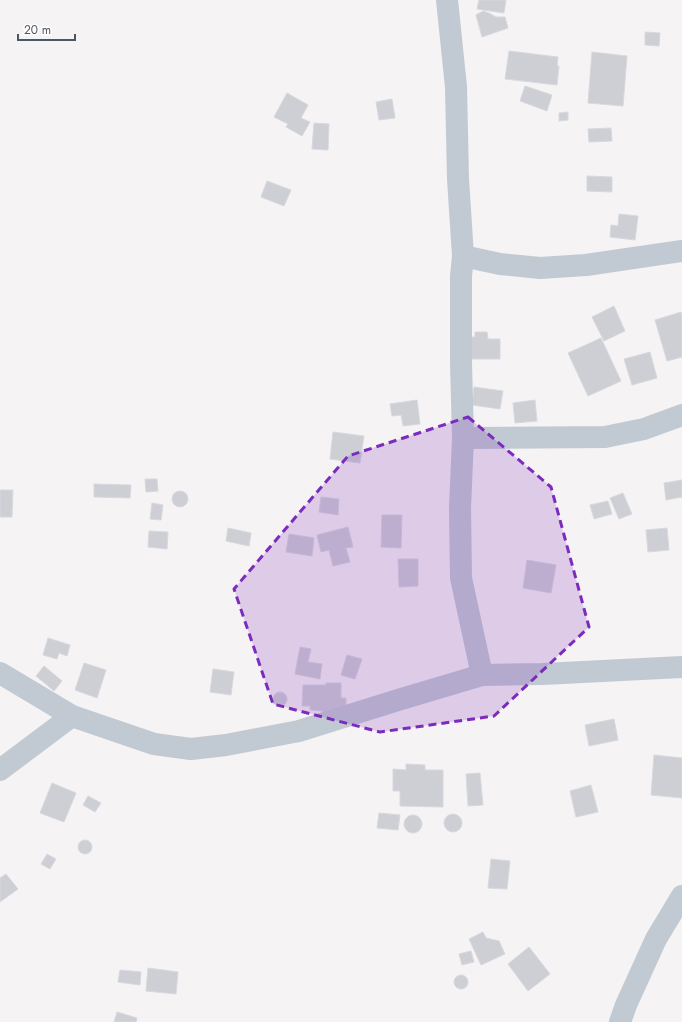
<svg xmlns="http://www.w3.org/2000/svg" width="682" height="1022" font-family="Jost,sans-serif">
<rect width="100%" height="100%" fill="#f5f3f3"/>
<g fill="#cdcfd5" stroke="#d7d9de">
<path d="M 479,0 L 506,0 L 504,13 L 477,9 Z"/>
<path d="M 483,11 L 489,13 L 496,17 L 505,17 L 508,28 L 482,37 L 476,15 Z"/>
<path d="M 645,32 L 660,33 L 659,46 L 645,45 Z"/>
<path d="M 509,51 L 558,57 L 557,66 L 559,66 L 557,85 L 505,79 Z"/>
<path d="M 592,52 L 627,56 L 623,106 L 588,103 Z"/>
<path d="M 525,86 L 552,95 L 547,111 L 520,101 Z"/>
<path d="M 287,93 L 308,105 L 301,118 L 310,122 L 302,136 L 286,127 L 288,124 L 274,117 Z"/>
<path d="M 392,99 L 395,118 L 379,120 L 376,102 Z"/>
<path d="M 568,112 L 568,120 L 559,121 L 559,113 Z"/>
<path d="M 314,123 L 329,124 L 328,150 L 312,149 Z"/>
<path d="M 611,128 L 612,141 L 589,142 L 588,129 Z"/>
<path d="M 587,176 L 612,177 L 612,192 L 587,191 Z"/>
<path d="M 267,181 L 291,190 L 284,206 L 261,197 Z"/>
<path d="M 619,214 L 638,216 L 635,240 L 610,237 L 611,225 L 618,226 Z"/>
<path d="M 614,306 L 625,331 L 604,341 L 592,317 Z"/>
<path d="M 681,312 L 682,317 L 682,357 L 667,361 L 655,320 Z"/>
<path d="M 475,332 L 487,332 L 488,339 L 500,339 L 500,359 L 467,359 L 467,337 L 475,337 Z"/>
<path d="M 601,338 L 621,381 L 588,396 L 568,353 Z"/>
<path d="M 650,352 L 657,378 L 632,385 L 624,359 Z"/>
<path d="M 474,387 L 503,391 L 500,409 L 472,405 Z"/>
<path d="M 417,400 L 420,424 L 403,426 L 401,415 L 392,416 L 390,404 Z"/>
<path d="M 535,400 L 537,421 L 515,423 L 513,403 Z"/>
<path d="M 333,432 L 364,436 L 360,463 L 330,459 Z"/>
<path d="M 145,479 L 157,479 L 158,491 L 146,492 Z"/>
<path d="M 682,480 L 682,497 L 666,500 L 664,483 Z"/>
<path d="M 94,484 L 131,485 L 130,498 L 94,497 Z"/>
<path d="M 0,490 L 13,490 L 12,517 L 0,517 Z"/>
<circle cx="180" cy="499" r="8"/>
<path d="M 623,493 L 632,514 L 619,519 L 610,498 Z"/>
<path d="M 321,497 L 339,499 L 338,515 L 319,512 Z"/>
<path d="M 608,501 L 612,514 L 594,519 L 590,505 Z"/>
<path d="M 152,503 L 163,505 L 161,520 L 150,519 Z"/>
<path d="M 382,515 L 402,515 L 401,548 L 381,547 Z"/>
<path d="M 348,527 L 353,547 L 346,548 L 350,562 L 333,566 L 329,550 L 321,552 L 317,535 Z"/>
<path d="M 228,528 L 251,533 L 249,546 L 226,541 Z"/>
<path d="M 667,528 L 669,550 L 648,552 L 646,530 Z"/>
<path d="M 149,531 L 168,532 L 167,549 L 148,547 Z"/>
<path d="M 289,534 L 314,538 L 312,556 L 286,552 Z"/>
<path d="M 398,559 L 418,559 L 418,586 L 399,587 Z"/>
<path d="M 527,560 L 556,565 L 551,593 L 523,588 Z"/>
<path d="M 48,638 L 70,645 L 67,656 L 59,653 L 57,659 L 43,655 Z"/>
<path d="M 300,647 L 311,649 L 308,662 L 322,664 L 320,679 L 295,674 Z"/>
<path d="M 347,655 L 362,659 L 355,679 L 341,675 Z"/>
<path d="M 84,663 L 106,670 L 97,698 L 75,690 Z"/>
<path d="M 44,666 L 62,681 L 54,691 L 36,676 Z"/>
<path d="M 213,669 L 234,672 L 231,695 L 210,692 Z"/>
<path d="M 326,683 L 341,683 L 341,698 L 346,698 L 346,713 L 322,713 L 322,711 L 310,710 L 310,706 L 302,706 L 303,685 L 326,685 Z"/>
<circle cx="280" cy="699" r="7"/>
<path d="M 614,719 L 618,740 L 589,746 L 585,725 Z"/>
<path d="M 654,755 L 682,758 L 682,798 L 651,795 Z"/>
<path d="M 406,764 L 425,765 L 425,770 L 443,770 L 443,807 L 400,806 L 400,791 L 393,791 L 393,769 L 406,770 Z"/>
<path d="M 480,773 L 483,805 L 468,806 L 466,774 Z"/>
<path d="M 52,783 L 76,793 L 64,822 L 40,813 Z"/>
<path d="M 591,785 L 598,812 L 576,817 L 570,791 Z"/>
<path d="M 88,796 L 101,803 L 95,812 L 83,805 Z"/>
<path d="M 379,813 L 400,815 L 398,830 L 377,828 Z"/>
<circle cx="453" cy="823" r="9"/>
<circle cx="413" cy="824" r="9"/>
<circle cx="85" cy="847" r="7"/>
<path d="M 47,854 L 56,859 L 50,869 L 41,864 Z"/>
<path d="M 491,859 L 510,861 L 507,889 L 488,888 Z"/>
<path d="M 6,874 L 18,889 L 0,902 L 0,878 Z"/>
<path d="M 483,932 L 486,938 L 499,941 L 505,954 L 481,965 L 469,939 Z"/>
<path d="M 529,947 L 550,974 L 528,991 L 508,964 Z"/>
<path d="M 471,951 L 474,962 L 462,965 L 459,954 Z"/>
<path d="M 148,968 L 178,972 L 176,994 L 146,991 Z"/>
<path d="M 120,970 L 141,972 L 140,985 L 118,982 Z"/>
<circle cx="461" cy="982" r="7"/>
<path d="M 117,1012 L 137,1018 L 136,1022 L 114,1022 Z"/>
</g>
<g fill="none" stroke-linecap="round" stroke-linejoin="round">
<g stroke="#c1cad2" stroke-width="22">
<path d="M 447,0 L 456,87 L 458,179 L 463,256 L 461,276 L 461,363 L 463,438 L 460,508 L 461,578 L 482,675 L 543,674 L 682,667"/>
<path d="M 463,256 L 500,264 L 540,268 L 586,265 L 682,251"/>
<path d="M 463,438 L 605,437 L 644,429 L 682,415"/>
<path d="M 0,673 L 72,716 L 154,744 L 191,749 L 226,745 L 299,731 L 398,700 L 482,675"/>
<path d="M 0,770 L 72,716"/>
<path d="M 620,1022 L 626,1005 L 656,939 L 682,896"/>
</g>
</g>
<path fill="#7b2cbf" fill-opacity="0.2" stroke="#7b2cbf" stroke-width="3" stroke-dasharray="8 5" stroke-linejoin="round" d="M 468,417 L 551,487 L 589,627 L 494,716 L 380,732 L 273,704 L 234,589 L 348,456 Z"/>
<path d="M18 34v6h57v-6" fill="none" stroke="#4a5661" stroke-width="2"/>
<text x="24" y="34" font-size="12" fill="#4a5661" stroke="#ffffff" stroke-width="3" paint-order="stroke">20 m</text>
</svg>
